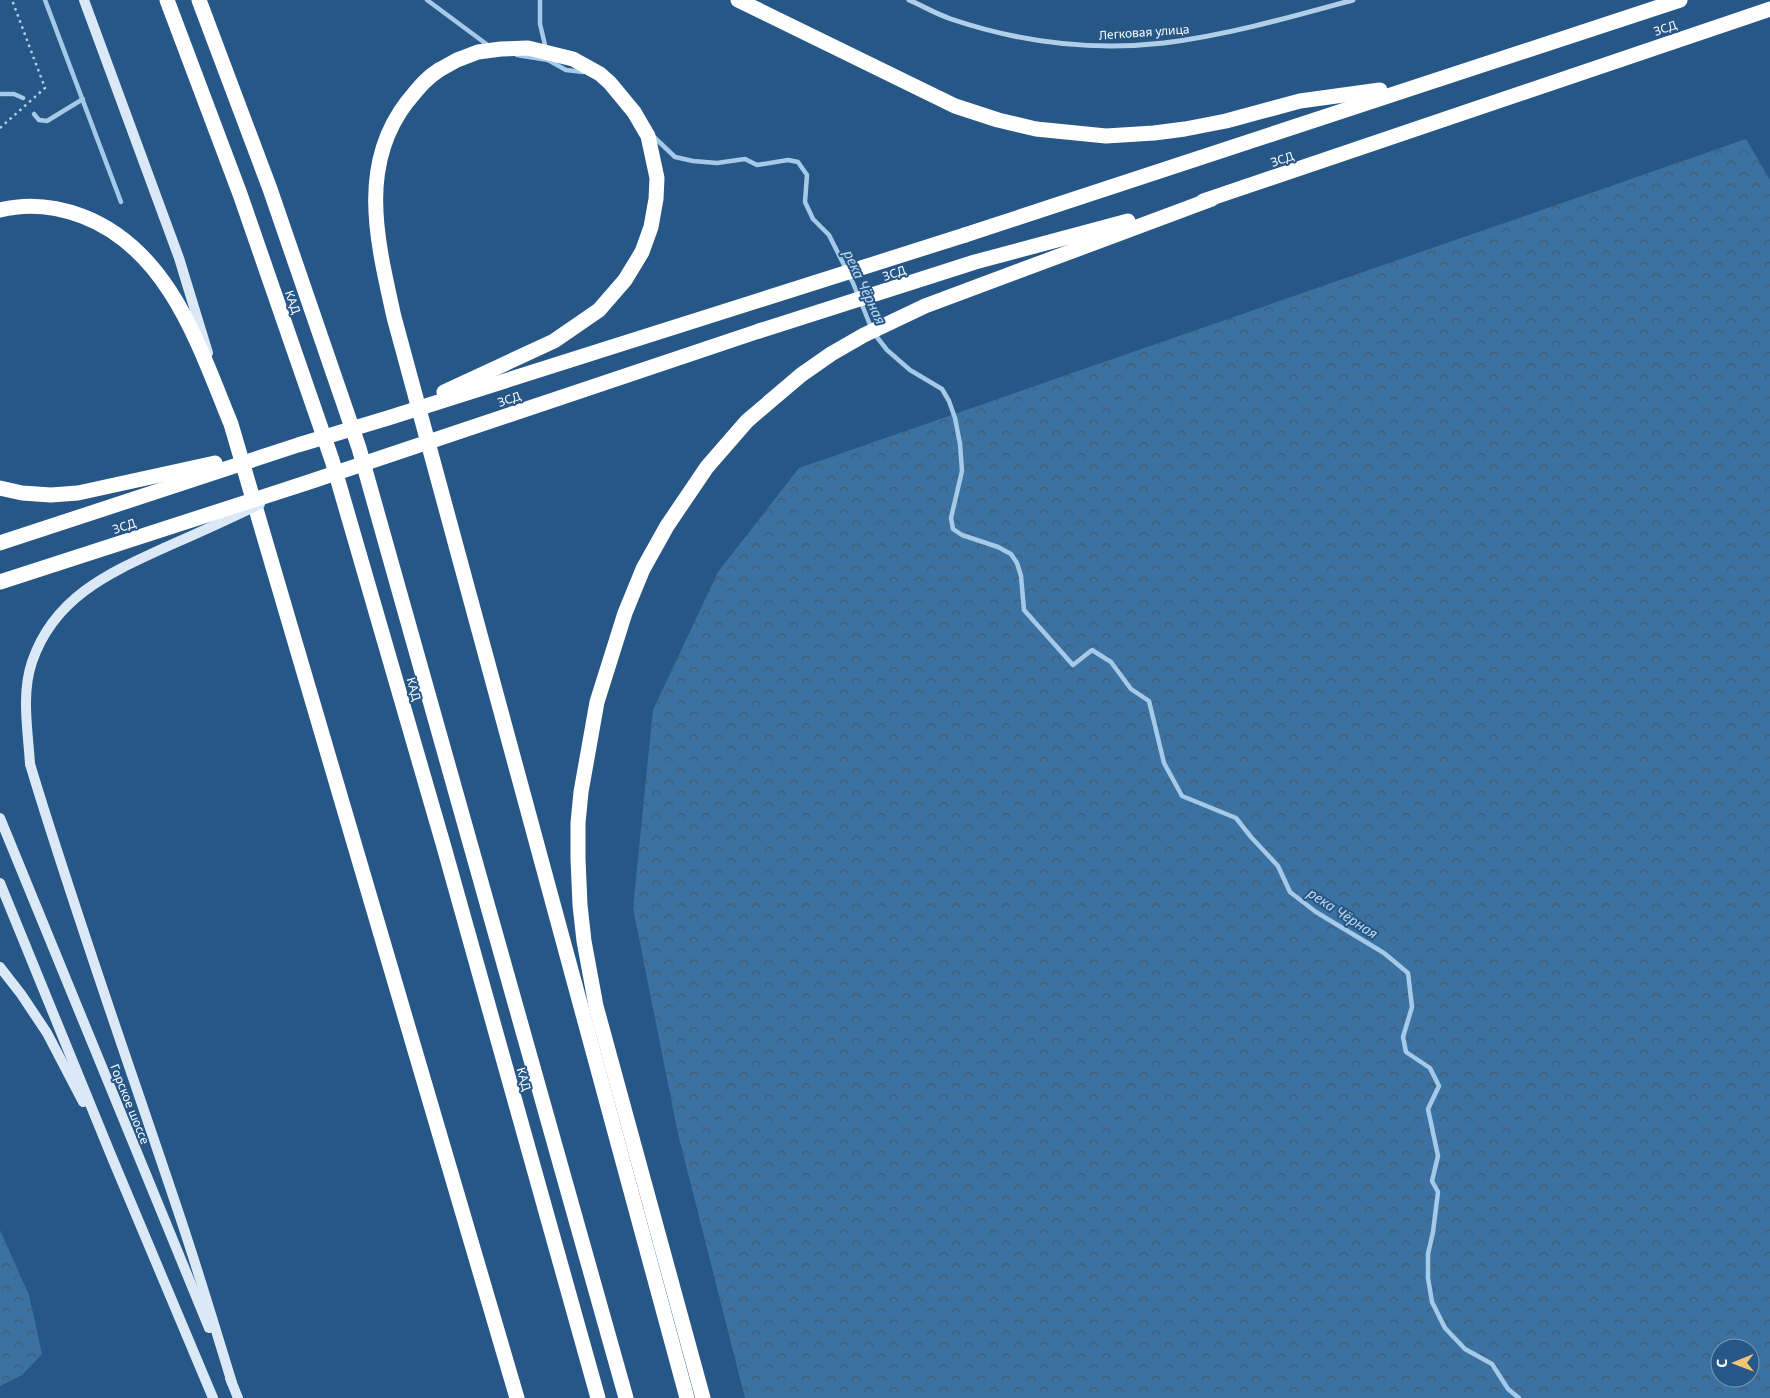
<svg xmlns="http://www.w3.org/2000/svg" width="1770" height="1398" font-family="'Noto Sans',sans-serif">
<defs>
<pattern id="forest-crowns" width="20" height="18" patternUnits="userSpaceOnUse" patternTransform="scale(1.25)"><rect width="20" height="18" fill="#3b72a2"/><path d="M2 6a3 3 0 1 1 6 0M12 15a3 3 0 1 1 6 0" fill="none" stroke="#455b6e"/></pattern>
</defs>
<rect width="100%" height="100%" fill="#265786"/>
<g fill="url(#forest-crowns)" fill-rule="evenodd">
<path d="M 1746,139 L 1770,180 L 1770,1398 L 745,1398 L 678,1134 L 633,908 L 653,710 L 718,572 L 799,468 ZM 1720,1348 L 1750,1348 L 1750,1378 L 1720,1378 Z"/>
<path d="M 0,1230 L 29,1295 L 42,1354 L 22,1375 L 0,1386 Z"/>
</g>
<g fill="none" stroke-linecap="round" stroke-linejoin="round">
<g stroke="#a5cae9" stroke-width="4.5">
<path d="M 45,0 L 121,202"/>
<path d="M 427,0 L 489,46"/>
<path d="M 540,0 L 540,24 L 546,49"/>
<path d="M 517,55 L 548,60 L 566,70 L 583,72"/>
<path d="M 0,94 L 14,94 L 23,98"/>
<path d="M 34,114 L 39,120 L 47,121 L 83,99"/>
<path d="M 654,137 L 675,157 L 693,161 L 717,163 L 745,159 L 757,165 L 788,160 L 798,162 L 807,175 L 805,202 L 813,219 L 829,235 L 853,283 L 873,332 L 887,350 L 910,370 L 942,389 L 949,401 L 955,418 L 960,444 L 962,471 L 951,518 L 953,529 L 962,535 L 998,547 L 1011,554 L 1017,563 L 1021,576 L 1024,610 L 1073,665 L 1092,650 L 1111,662 L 1131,689 L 1149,701 L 1164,763 L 1182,796 L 1236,818 L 1251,837 L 1278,866 L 1290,892 L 1316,912 L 1384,953 L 1408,973 L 1412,1007 L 1403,1037 L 1406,1052 L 1430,1068 L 1439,1086 L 1428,1109 L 1438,1156 L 1432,1181 L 1438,1192 L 1433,1232 L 1428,1254 L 1428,1278 L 1432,1302 L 1445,1328 L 1465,1349 L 1492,1364 L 1508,1389 L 1519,1398"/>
</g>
<path stroke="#b1cee8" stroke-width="2.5" stroke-dasharray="2.5 4" stroke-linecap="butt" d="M 0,128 L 45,88 L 12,0"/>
<path stroke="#b1cee8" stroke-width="5" d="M 909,0 C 923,6 936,14 951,19 C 1019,42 1092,51 1164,43 C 1228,35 1291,17 1353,0"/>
<g stroke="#dbe9f7" stroke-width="10">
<path d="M 84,0 L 179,258 L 208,353"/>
<path d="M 30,764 C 78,923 134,1078 186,1235 C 202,1284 217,1334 232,1383"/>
<path d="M 0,818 L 209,1328"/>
<path d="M 0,883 L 113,1160 L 213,1398"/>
<path d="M 0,967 L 21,994 L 47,1033 L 83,1102"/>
<path d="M 230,1378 L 238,1398"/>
</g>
<g stroke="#fff" stroke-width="15">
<path d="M 167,0 L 240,194 L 332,460 L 444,847 L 598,1398"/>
<path d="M 199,0 L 270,189 L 359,448 L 626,1398"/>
<path d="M 738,0 L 955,106 L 998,120 L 1036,129 L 1106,136 L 1154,133 L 1185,129 L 1226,121 L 1300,101 L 1380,90"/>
<path d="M 439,70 C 426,78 417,90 407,102 C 357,167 378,244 394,317 L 687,1398"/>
<path d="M 1203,201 L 1770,9"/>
<path d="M 0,210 C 28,203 55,206 82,216 C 169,249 199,346 231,424 L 517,1398"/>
<path d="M 965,235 L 1680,0"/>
<path d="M 759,331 L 975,262 L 1128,221"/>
<path d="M 703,1398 L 596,1006 L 584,941 L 580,905 L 578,859 L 578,823 L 581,792 L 597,702 L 625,613 L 643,569 L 667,526 L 707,467 L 747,421 L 801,375 L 831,354 L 864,335 L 925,306 L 1212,199"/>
</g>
<path stroke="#dbe9f7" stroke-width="10" d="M 30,764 C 28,731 21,694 32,662 C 54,597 109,573 166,547 C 198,533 229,519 260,504"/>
<g stroke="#fff" stroke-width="15">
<path d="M 439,70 L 457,60 L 478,52 L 501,49 L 528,48 L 573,59 L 600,74 L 610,83 L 634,112 L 648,136 L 657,178 L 656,199 L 651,227 L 642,252 L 625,280 L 599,310 L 554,341 L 444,392"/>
<path d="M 0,488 L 22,493 L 51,495 L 78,493 L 215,463"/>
<path d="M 0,543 L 298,445 L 388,418 L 965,235"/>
<path d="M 0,582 L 309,482 L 759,331"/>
</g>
</g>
<g text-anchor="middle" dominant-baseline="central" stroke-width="4" stroke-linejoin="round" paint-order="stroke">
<g font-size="12" fill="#fff" stroke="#265786">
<text transform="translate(1665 28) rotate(-19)">ЗСД</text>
<text transform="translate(1144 32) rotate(-4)">Легковая улица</text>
<text transform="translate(1282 159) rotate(-19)">ЗСД</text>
<text transform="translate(894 273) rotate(-18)">ЗСД</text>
<text transform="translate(293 302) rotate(71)">КАД</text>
<text transform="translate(509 399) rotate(-19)">ЗСД</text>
<text transform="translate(124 526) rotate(-18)">ЗСД</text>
<text transform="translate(414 689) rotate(74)">КАД</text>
<text transform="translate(524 1079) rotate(74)">КАД</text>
<text transform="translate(130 1104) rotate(68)">Горское шоссе</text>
</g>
<g font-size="14" font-style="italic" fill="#bcd8ef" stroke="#265786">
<text transform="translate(865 287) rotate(65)">река Чёрная</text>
<text transform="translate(1343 913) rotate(33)">река Чёрная</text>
</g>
</g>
<g transform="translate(1735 1363) rotate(269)"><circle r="24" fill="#265786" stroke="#7d9ab6"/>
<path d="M0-4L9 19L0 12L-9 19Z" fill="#f1c476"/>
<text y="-8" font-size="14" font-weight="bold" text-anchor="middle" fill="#ffffff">С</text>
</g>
</svg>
